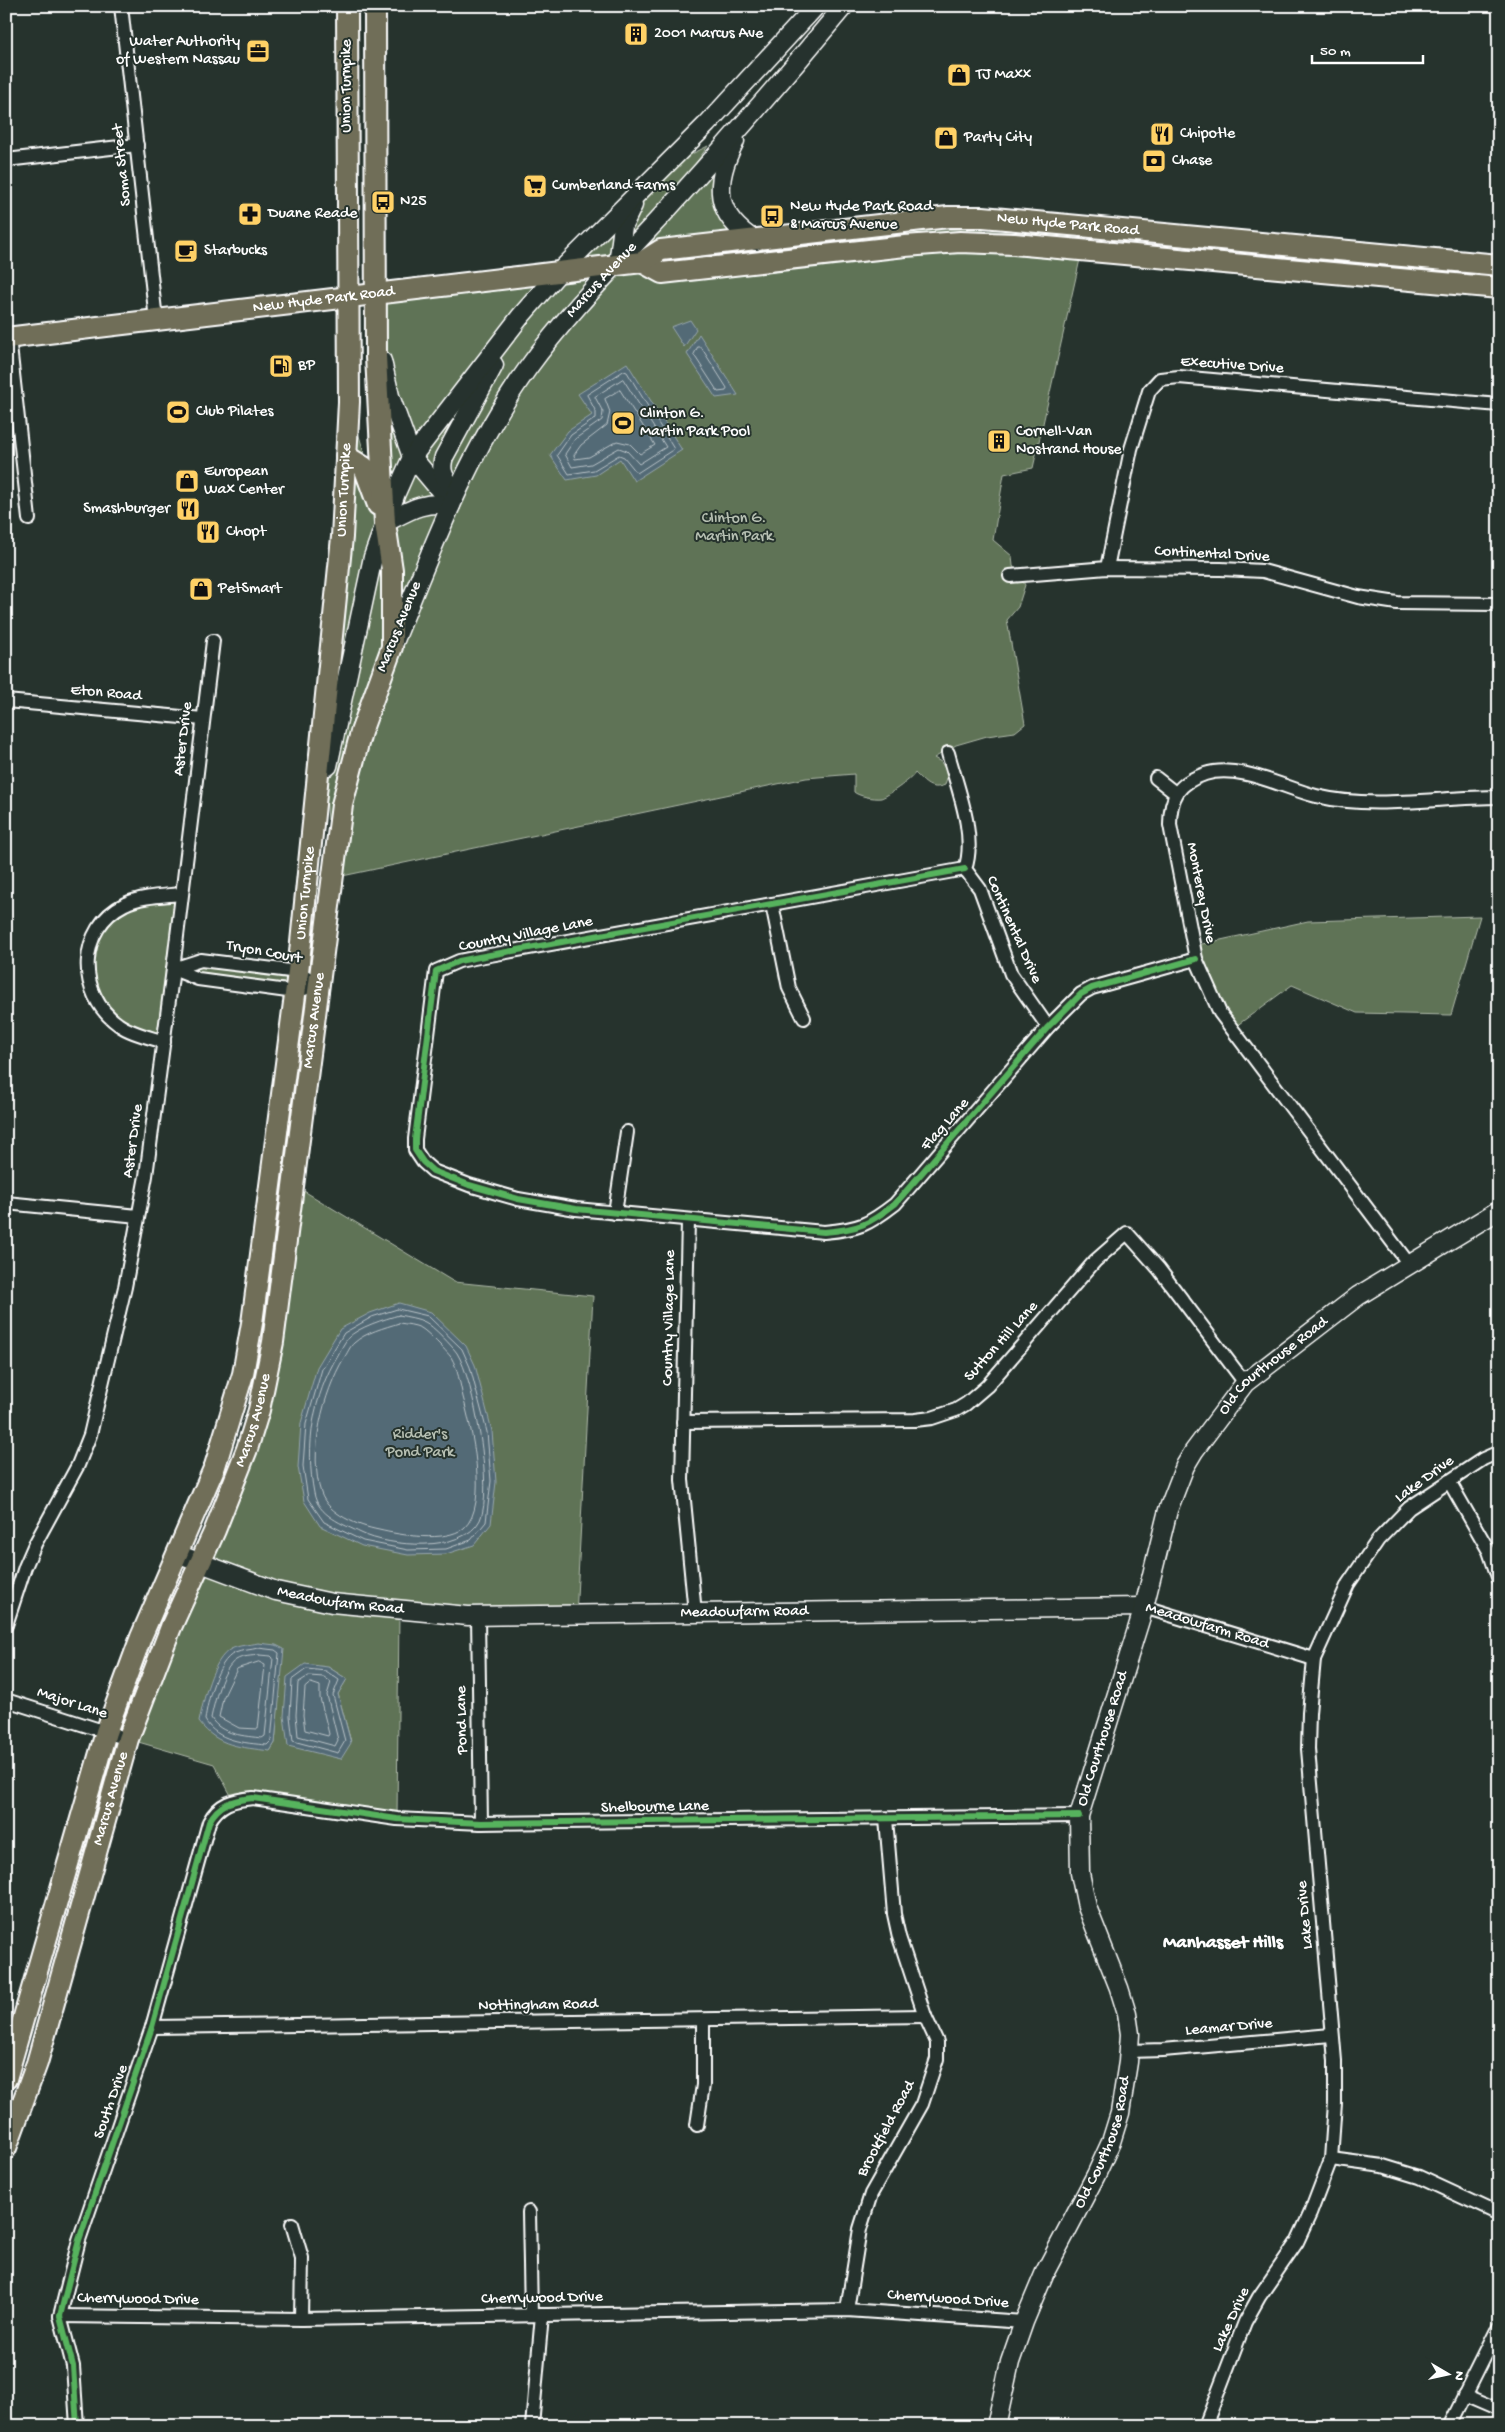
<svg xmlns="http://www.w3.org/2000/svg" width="1505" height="2432" font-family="'Gochi Hand',sans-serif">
<rect width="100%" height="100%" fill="#26332d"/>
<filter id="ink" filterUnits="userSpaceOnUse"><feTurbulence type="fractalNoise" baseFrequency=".02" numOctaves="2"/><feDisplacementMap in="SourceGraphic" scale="10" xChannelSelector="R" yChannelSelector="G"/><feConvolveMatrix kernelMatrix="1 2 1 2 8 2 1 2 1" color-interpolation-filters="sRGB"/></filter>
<g filter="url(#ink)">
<g fill="#5f7356" stroke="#afb9aa" fill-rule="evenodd">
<path d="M 742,127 L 721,188 L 739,230 L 902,231 L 967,229 L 1085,237 L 1033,468 L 1004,474 L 993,540 L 1012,556 L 1013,566 L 1025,585 L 1018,607 L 1007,620 L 1025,724 L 1015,732 L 987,736 L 956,745 L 934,758 L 941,762 L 948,774 L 945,785 C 931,791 925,783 915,773 C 912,779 886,797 881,798 C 874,799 858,796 854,792 L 854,774 L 806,778 L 333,878 L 346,784 L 328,820 L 325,783 L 335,701 L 349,402 L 384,520 L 376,294 L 560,271 L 663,168 L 708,146 L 652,225 Z"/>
<path d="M 181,894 L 174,968 L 201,960 L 298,972 L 295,992 L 174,969 L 164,1042 L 104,1011 L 87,960 L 114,912 Z"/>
<path d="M 1480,916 L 1451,1015 L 1357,1013 L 1292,985 L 1232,1029 L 1193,946 L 1308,921 Z"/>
<path d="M 294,1185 L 454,1282 L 593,1296 L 576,1616 L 399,1610 L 397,1819 L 234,1801 L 214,1764 L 128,1739 L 247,1449 ZM 283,1649 L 275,1743 L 270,1751 ZM 328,1667 L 347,1679 L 338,1694 L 351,1742 Z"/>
</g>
<g fill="#526a76" stroke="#97a6ad">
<path d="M 690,320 L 696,329 L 684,347 L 671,327 Z"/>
<path d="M 699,334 L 738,395 L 716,398 L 687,354 Z"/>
<path d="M 627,363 L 682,450 L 634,481 L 620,459 L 596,475 L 567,480 L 550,455 L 568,431 L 592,415 L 578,394 Z"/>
<path d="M 399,1303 L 431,1312 L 466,1346 L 475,1365 L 492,1431 L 496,1482 L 491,1524 L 474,1545 L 446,1554 L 408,1555 L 362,1546 L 320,1526 L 304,1501 L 298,1467 L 301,1423 L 317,1367 L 340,1329 L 370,1313 Z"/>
<path d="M 258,1643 L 276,1645 L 284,1649 L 275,1743 L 270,1751 C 241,1747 218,1747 199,1722 C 203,1702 212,1659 231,1649 C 239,1645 250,1645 258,1643 Z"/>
<path d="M 305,1664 L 328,1667 L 347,1679 L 338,1694 L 351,1743 L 341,1759 L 288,1746 L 284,1716 L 287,1677 Z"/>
</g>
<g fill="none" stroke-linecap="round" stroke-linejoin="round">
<g stroke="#bac3c8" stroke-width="1">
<path d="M 698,347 L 701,347 L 727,388 L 726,391 L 718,392 L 694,355 Z"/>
<path d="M 624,371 L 627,372 L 674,449 L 637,473 L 624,457 L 619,455 L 594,470 L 569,474 L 557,455 L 571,435 L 596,418 L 596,412 L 587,395 Z"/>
<path d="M 623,379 L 666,447 L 639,464 L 627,451 L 619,448 L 591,464 L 572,467 L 565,454 L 575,439 L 602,420 L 603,412 L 595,397 Z"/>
<path d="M 620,390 L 655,445 L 640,454 L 630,444 L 617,441 L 589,457 L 575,459 L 574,455 L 581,445 L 607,425 L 610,412 L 605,399 Z"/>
<path d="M 398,1309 L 428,1316 L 462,1349 L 470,1367 L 487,1432 L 491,1481 L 486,1522 L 471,1540 L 446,1549 L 408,1550 L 363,1541 L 324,1522 L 308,1499 L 303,1466 L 306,1424 L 322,1369 L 344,1333 L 372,1317 Z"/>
<path d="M 399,1315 C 407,1317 418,1318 425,1322 C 432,1325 453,1347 457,1353 C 474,1380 494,1491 480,1520 C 464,1553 389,1547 361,1533 C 343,1524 318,1516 314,1493 C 305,1446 313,1396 338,1355 C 341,1349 344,1343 348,1338 C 358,1327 385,1319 399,1315 Z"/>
<path d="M 399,1323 C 406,1324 415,1325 421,1328 C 428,1332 446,1351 451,1357 C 458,1369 460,1384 463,1397 C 471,1426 490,1505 464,1528 C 445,1543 400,1535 379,1530 C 358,1526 328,1514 321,1493 C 308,1453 323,1393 344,1358 C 347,1354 350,1346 354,1343 C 366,1332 384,1328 399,1323 Z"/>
<path d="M 258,1648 L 275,1650 L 279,1653 L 271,1741 L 267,1745 C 244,1743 217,1741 205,1720 C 207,1703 217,1660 235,1653 C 242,1650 251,1650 258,1648 Z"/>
<path d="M 259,1655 L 271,1656 L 273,1658 L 265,1736 L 262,1738 C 245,1736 221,1735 211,1718 C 214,1704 222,1668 236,1660 C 242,1656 252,1656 259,1655 Z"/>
<path d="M 259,1662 L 265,1665 L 258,1729 L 239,1728 L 219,1717 L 223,1698 L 237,1669 Z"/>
<path d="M 307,1669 L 326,1671 L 339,1680 L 333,1695 L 345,1741 L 338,1753 L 293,1741 L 290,1716 L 292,1680 Z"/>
<path d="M 309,1676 L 324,1677 L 331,1682 L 327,1695 L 338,1740 L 335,1746 L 298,1736 L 296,1715 L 298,1683 Z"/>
<path d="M 311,1683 L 320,1686 L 320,1698 L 329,1734 L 328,1736 L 305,1730 L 303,1715 L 305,1688 Z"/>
</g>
<g stroke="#fff" stroke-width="16">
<g id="street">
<path d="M 121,6 L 156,320"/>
<path d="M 6,160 L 137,145"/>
<path d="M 9,337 L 29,519"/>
<path d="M 1107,568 L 1131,449 L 1149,391 L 1160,379 L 1179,377 L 1499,405"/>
<path d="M 1010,576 L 1107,568 L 1221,569 L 1263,571 L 1358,597 L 1397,603 L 1499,604"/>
<path d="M 6,701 L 203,719"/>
<path d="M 948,753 C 957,787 977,836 965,869 L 980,889 L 1011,974 L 1048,1027"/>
<path d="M 1156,778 L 1175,793"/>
<path d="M 965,869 L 479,957 L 459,961 L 436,971 L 415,1139 L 415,1150 L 423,1162 L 433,1171 L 469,1185 L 518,1199 L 576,1209 L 824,1232 C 859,1229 868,1225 895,1204 L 1048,1027 L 1081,994 L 1092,988 L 1196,959"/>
<path d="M 772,904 L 789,988 L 804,1018"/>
<path d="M 201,960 L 298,972 L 319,984 L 295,992 L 198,979 L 173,969 Z"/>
<path d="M 164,1042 C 149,1037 130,1033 118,1024 C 76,994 77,928 125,904 C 142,896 163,896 181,894"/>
<path d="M 6,1203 L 138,1216"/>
<path d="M 615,1213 L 627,1132"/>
<path d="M 688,1221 L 682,1480 L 695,1613"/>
<path d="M 1409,1264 L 1220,1013 L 1196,959 L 1170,825 C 1170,797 1178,783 1205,774 C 1239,763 1284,788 1316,796 C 1376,810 1438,797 1499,797"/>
<path d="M 683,1422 L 915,1420 L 932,1418 L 956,1410 L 966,1404 L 987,1386 L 1095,1261 L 1127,1233 L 1159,1269 L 1245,1383"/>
<path d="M 1449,1481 L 1489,1551 L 1499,1580"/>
<path id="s1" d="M 1144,1607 L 1314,1659"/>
<path d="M 478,1616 L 481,1823"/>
<path d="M 6,1625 L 25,1567 L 35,1544 L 78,1465 L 90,1435 L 125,1287 L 146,1176 L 173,969 L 213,641"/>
<path d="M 6,1700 L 128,1739"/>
<path d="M 152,2027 L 925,2016"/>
<path d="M 1129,2051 L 1163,2050 L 1331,2035"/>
<path d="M 697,2125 L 703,2085 L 703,2020"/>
<path d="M 1331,2159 L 1383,2166 L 1419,2177 L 1499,2214"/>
<path d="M 529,2212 L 531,2315"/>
<path d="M 292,2224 L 302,2258 L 301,2319"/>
<path d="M 847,2310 L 860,2229 L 871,2194 L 922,2104 L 937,2059 L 937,2042 L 925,2016 L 899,1937 L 894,1914 L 886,1819"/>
<path d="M 60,2316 L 301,2319 L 847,2310 L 1024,2322"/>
<path d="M 1464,2395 L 1499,2410"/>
<path d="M 77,2426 L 73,2366 L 60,2316 L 79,2240 L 152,2027 L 209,1822 C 219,1803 233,1800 253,1798 L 397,1819 L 481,1823 L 1079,1816"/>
<path d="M 532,2426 L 542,2315"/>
<path d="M 1205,2426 L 1245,2322 L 1259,2297 L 1297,2242 L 1310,2214 L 1331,2159 L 1335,2103 L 1335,2061 L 1308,1749 L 1309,1713 L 1314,1659 L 1348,1584 L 1378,1540 L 1409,1508 L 1483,1459 L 1499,1452"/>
<path d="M 1449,2426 L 1499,2326"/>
</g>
</g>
<g stroke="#fff" stroke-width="21">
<g id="secondary">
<path d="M 735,141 C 713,184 714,215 756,241"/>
<path d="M 618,264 L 623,226 L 633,205"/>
<path d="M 382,361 L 390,396 L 412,457 L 448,500"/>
<path d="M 456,490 C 445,480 439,472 444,457 L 494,365"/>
<path d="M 385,523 C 410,510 422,501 451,505"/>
<path id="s2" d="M 393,645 C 432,549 467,453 528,368 C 569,311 619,262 667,210 C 728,143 786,76 844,6"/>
<path d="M 328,766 L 373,557 L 396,493 L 412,457 L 520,317 L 560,271 L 707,124 L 816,6"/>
<path id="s3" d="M 177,1554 L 276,1591 L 332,1603 L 468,1616 L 1144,1607"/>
<path id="s4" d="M 996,2426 L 1010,2362 L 1024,2322 L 1045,2272 L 1096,2175 L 1111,2142 L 1120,2113 L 1128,2062 L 1130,2034 L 1127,2014 L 1119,1988 L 1087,1907 L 1080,1873 L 1079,1816 L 1144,1607 L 1168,1510 L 1185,1466 L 1194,1451 L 1245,1383 L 1358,1296 L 1499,1210"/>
</g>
</g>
<g stroke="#fff" stroke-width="24">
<g id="primary">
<path d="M 642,262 L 662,273 L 905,246 L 960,242 L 1014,244 L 1499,288"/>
<path id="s5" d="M 6,338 L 642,262 L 661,250 L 948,217 L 983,217 L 1499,265"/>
<path d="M 346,456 L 364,467 L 378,505"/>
<path id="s6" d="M 6,2079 L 106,1732 L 141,1637 L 215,1466 L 243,1374 L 252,1323 L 298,972 L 342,537 L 349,402 L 347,6"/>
<path id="s7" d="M 6,2148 L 37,2063 L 128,1739 L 171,1627 L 215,1530 L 247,1449 L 259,1410 L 273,1342 L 342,805 L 361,732 L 392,647 L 392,570 L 385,523 L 376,357 L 375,6"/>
</g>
</g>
<use href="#street" stroke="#26332d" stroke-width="12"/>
<use href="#secondary" stroke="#26332d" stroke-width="18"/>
<use href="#primary" stroke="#706e59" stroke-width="20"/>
<g stroke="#26332d" stroke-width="9">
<g id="cycleway">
<path d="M 965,869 L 479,957 L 459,961 L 436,971 L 415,1139 L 415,1150 L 423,1162 L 433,1171 L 469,1185 L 518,1199 L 576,1209 L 824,1232 C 859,1229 868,1225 895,1204 L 1048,1027 L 1081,994 L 1092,988 L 1196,959"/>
<path d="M 77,2426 L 73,2366 L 60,2316 L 79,2240 L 152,2027 L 209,1822 C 219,1803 233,1800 253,1798 L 397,1819 L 481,1823 L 1079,1816"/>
</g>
</g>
<use href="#cycleway" stroke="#56b35d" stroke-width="6"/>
</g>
</g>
<defs>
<g id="building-square" transform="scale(1.25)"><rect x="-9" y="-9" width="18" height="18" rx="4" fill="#ffd166" stroke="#26332d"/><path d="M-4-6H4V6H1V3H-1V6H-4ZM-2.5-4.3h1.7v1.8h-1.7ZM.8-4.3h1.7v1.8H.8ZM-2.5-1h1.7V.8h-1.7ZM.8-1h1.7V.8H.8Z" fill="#111"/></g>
<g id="office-square" transform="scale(1.25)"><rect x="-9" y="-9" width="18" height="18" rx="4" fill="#ffd166" stroke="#26332d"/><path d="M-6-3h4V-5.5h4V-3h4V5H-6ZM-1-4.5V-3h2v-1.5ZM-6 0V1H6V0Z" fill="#111"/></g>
<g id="shop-square" transform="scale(1.25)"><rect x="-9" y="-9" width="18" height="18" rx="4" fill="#ffd166" stroke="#26332d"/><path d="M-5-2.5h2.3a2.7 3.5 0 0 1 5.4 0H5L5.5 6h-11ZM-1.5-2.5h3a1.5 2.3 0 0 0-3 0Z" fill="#111"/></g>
<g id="restaurant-square" transform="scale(1.25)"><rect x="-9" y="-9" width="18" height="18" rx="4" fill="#ffd166" stroke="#26332d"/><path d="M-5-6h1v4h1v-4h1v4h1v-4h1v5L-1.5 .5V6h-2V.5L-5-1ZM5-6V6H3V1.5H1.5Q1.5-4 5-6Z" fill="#111"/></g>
<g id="bank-square" transform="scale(1.25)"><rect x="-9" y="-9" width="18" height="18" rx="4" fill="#ffd166" stroke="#26332d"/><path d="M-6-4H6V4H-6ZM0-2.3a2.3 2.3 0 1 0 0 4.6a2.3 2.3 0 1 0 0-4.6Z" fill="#111"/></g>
<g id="supermarket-square" transform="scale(1.25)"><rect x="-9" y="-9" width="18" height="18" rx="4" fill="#ffd166" stroke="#26332d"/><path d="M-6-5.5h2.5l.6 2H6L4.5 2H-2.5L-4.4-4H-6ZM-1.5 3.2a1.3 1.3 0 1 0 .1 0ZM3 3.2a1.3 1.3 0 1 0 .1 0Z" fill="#111"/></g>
<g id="bus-square" transform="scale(1.25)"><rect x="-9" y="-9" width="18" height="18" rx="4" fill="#ffd166" stroke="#26332d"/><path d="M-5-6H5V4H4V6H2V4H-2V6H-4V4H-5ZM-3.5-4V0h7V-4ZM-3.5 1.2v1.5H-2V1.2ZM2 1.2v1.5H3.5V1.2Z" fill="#111"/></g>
<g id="pharmacy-square" transform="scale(1.25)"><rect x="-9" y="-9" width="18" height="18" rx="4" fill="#ffd166" stroke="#26332d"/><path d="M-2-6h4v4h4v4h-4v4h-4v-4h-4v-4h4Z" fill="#111"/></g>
<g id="cafe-square" transform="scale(1.25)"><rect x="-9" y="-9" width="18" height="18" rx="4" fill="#ffd166" stroke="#26332d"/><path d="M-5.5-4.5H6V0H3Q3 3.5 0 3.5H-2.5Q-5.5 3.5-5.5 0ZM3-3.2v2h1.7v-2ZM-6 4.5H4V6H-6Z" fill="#111"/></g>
<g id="fuel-square" transform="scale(1.25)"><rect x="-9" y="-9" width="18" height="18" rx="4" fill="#ffd166" stroke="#26332d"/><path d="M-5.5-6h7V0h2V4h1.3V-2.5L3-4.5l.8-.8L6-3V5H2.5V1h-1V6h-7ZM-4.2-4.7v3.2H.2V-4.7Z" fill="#111"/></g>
<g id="stadium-square" transform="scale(1.25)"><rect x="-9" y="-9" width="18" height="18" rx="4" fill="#ffd166" stroke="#26332d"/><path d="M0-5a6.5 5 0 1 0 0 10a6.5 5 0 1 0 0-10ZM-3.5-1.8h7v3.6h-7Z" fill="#111"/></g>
</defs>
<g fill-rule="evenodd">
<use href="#building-square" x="636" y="34"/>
<use href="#office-square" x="258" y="51"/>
<use href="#shop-square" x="959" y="75"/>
<use href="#restaurant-square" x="1162" y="134"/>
<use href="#shop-square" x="946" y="138"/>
<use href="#bank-square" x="1154" y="161"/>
<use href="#supermarket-square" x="535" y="186"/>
<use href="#bus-square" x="383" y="202"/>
<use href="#pharmacy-square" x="250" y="214"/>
<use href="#bus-square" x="772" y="216"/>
<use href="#cafe-square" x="186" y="251"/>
<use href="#fuel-square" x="281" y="366"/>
<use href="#stadium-square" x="178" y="412"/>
<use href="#stadium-square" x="623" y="423"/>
<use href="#building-square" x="999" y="441"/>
<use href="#shop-square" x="187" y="481"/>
<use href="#restaurant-square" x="188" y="509"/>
<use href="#restaurant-square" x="208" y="532"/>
<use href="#shop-square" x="201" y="589"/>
</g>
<g text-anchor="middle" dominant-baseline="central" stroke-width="4" stroke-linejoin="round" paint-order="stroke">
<g font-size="16" fill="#fff" stroke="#26332d" text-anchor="start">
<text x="654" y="34">2001 Marcus Ave</text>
<text x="240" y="42" text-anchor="end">Water Authority<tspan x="240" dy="18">of Western Nassau</tspan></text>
<text x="976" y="75">TJ Maxx</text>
<text x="1180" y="134">Chipotle</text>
<text x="964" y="138">Party City</text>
<text x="1172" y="161">Chase</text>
<text x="552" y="186">Cumberland Farms</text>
<text x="400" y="202">N25</text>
<text x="790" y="207">New Hyde Park Road<tspan x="790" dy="18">&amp; Marcus Avenue</tspan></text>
<text x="268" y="214">Duane Reade</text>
<text x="204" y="251">Starbucks</text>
<text x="298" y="366">BP</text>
<text x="196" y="412">Club Pilates</text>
<text x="640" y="414">Clinton G.<tspan x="640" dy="18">Martin Park Pool</tspan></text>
<text x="1016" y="432">Cornell-Van<tspan x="1016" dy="18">Nostrand House</tspan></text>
<text x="204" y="472">European<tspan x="204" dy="18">Wax Center</tspan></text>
<text x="170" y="509" text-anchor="end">Smashburger</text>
<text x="226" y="532">Chopt</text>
<text x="218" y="589">PetSmart</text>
</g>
<g font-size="16" fill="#fff" stroke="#26332d">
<text transform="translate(347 86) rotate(-90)">Union Turnpike</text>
<text transform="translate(123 165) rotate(-96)">Soma Street</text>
<text stroke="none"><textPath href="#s5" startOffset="1072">New Hyde Park Road</textPath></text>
<text stroke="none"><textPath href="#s2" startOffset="424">Marcus Avenue</textPath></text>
<text stroke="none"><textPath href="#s5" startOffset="320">New Hyde Park Road</textPath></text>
<text transform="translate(1232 366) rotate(4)">Executive Drive</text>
<text stroke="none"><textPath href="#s6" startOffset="1635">Union Turnpike</textPath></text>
<text transform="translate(1212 555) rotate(3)">Continental Drive</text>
<text transform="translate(400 627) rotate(-68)">Marcus Avenue</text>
<text transform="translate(106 694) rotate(5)">Eton Road</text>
<text transform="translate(184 739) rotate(-83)">Aster Drive</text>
<text transform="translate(1200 893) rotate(79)">Monterey Drive</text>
<text stroke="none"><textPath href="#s6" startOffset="1230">Union Turnpike</textPath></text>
<text transform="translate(1013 930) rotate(66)">Continental Drive</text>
<text transform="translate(526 935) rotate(-11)">Country Village Lane</text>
<text transform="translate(264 953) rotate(10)">Tryon Court</text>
<text stroke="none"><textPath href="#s7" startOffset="1175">Marcus Avenue</textPath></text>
<text transform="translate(946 1125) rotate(-49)">Flag Lane</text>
<text transform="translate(134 1141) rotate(-82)">Aster Drive</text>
<text transform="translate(670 1318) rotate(-89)">Country Village Lane</text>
<text transform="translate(1002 1342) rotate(-48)">Sutton Hill Lane</text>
<text stroke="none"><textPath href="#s4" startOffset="1145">Old Courthouse Road</textPath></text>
<text stroke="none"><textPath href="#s7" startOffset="770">Marcus Avenue</textPath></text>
<text transform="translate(1425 1480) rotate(-36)">Lake Drive</text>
<text stroke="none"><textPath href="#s3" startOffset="171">Meadowfarm Road</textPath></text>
<text stroke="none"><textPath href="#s3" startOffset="576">Meadowfarm Road</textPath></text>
<text stroke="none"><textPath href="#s1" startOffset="66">Meadowfarm Road</textPath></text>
<text transform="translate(72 1704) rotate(18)">Major Lane</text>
<text transform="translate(463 1720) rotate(-91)">Pond Lane</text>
<text stroke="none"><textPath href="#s4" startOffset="725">Old Courthouse Road</textPath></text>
<text stroke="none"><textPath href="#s7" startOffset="365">Marcus Avenue</textPath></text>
<text transform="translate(655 1808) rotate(-1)">Shelbourne Lane</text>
<text transform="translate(1306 1915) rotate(-95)">Lake Drive</text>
<text transform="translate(538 2006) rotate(-1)">Nottingham Road</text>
<text transform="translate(1229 2028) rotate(-5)">Leamar Drive</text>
<text transform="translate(112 2102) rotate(-71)">South Drive</text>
<text transform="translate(887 2129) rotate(-62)">Brookfield Road</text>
<text stroke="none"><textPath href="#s4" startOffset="305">Old Courthouse Road</textPath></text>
<text transform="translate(542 2299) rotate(-1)">Cherrywood Drive</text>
<text transform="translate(138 2300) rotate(1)">Cherrywood Drive</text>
<text transform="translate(948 2300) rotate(4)">Cherrywood Drive</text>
<text transform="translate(1232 2320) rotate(-65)">Lake Drive</text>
</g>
<g font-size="16" fill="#b7c0b3" stroke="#26332d">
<text x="734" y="519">Clinton G.<tspan x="734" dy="18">Martin Park</tspan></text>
<text x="420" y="1435">Ridder's<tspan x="420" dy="18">Pond Park</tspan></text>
</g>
<g font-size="19" font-weight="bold" fill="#fff" stroke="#26332d">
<text x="1223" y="1943">Manhasset Hills</text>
</g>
</g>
<rect width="1505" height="2432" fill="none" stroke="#26332d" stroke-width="25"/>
<rect x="12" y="12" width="1480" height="2407" fill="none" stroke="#fff" stroke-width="2" filter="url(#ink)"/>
<g transform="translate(1448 2374) rotate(99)" stroke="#26332d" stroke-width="4" paint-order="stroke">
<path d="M0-4L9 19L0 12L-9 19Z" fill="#ffffff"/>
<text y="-8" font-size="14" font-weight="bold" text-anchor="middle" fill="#ffffff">N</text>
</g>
<path d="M1312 55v8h111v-8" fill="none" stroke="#ffffff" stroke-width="2.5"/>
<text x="1320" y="55" font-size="15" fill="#ffffff" stroke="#26332d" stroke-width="4" paint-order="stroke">50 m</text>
</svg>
